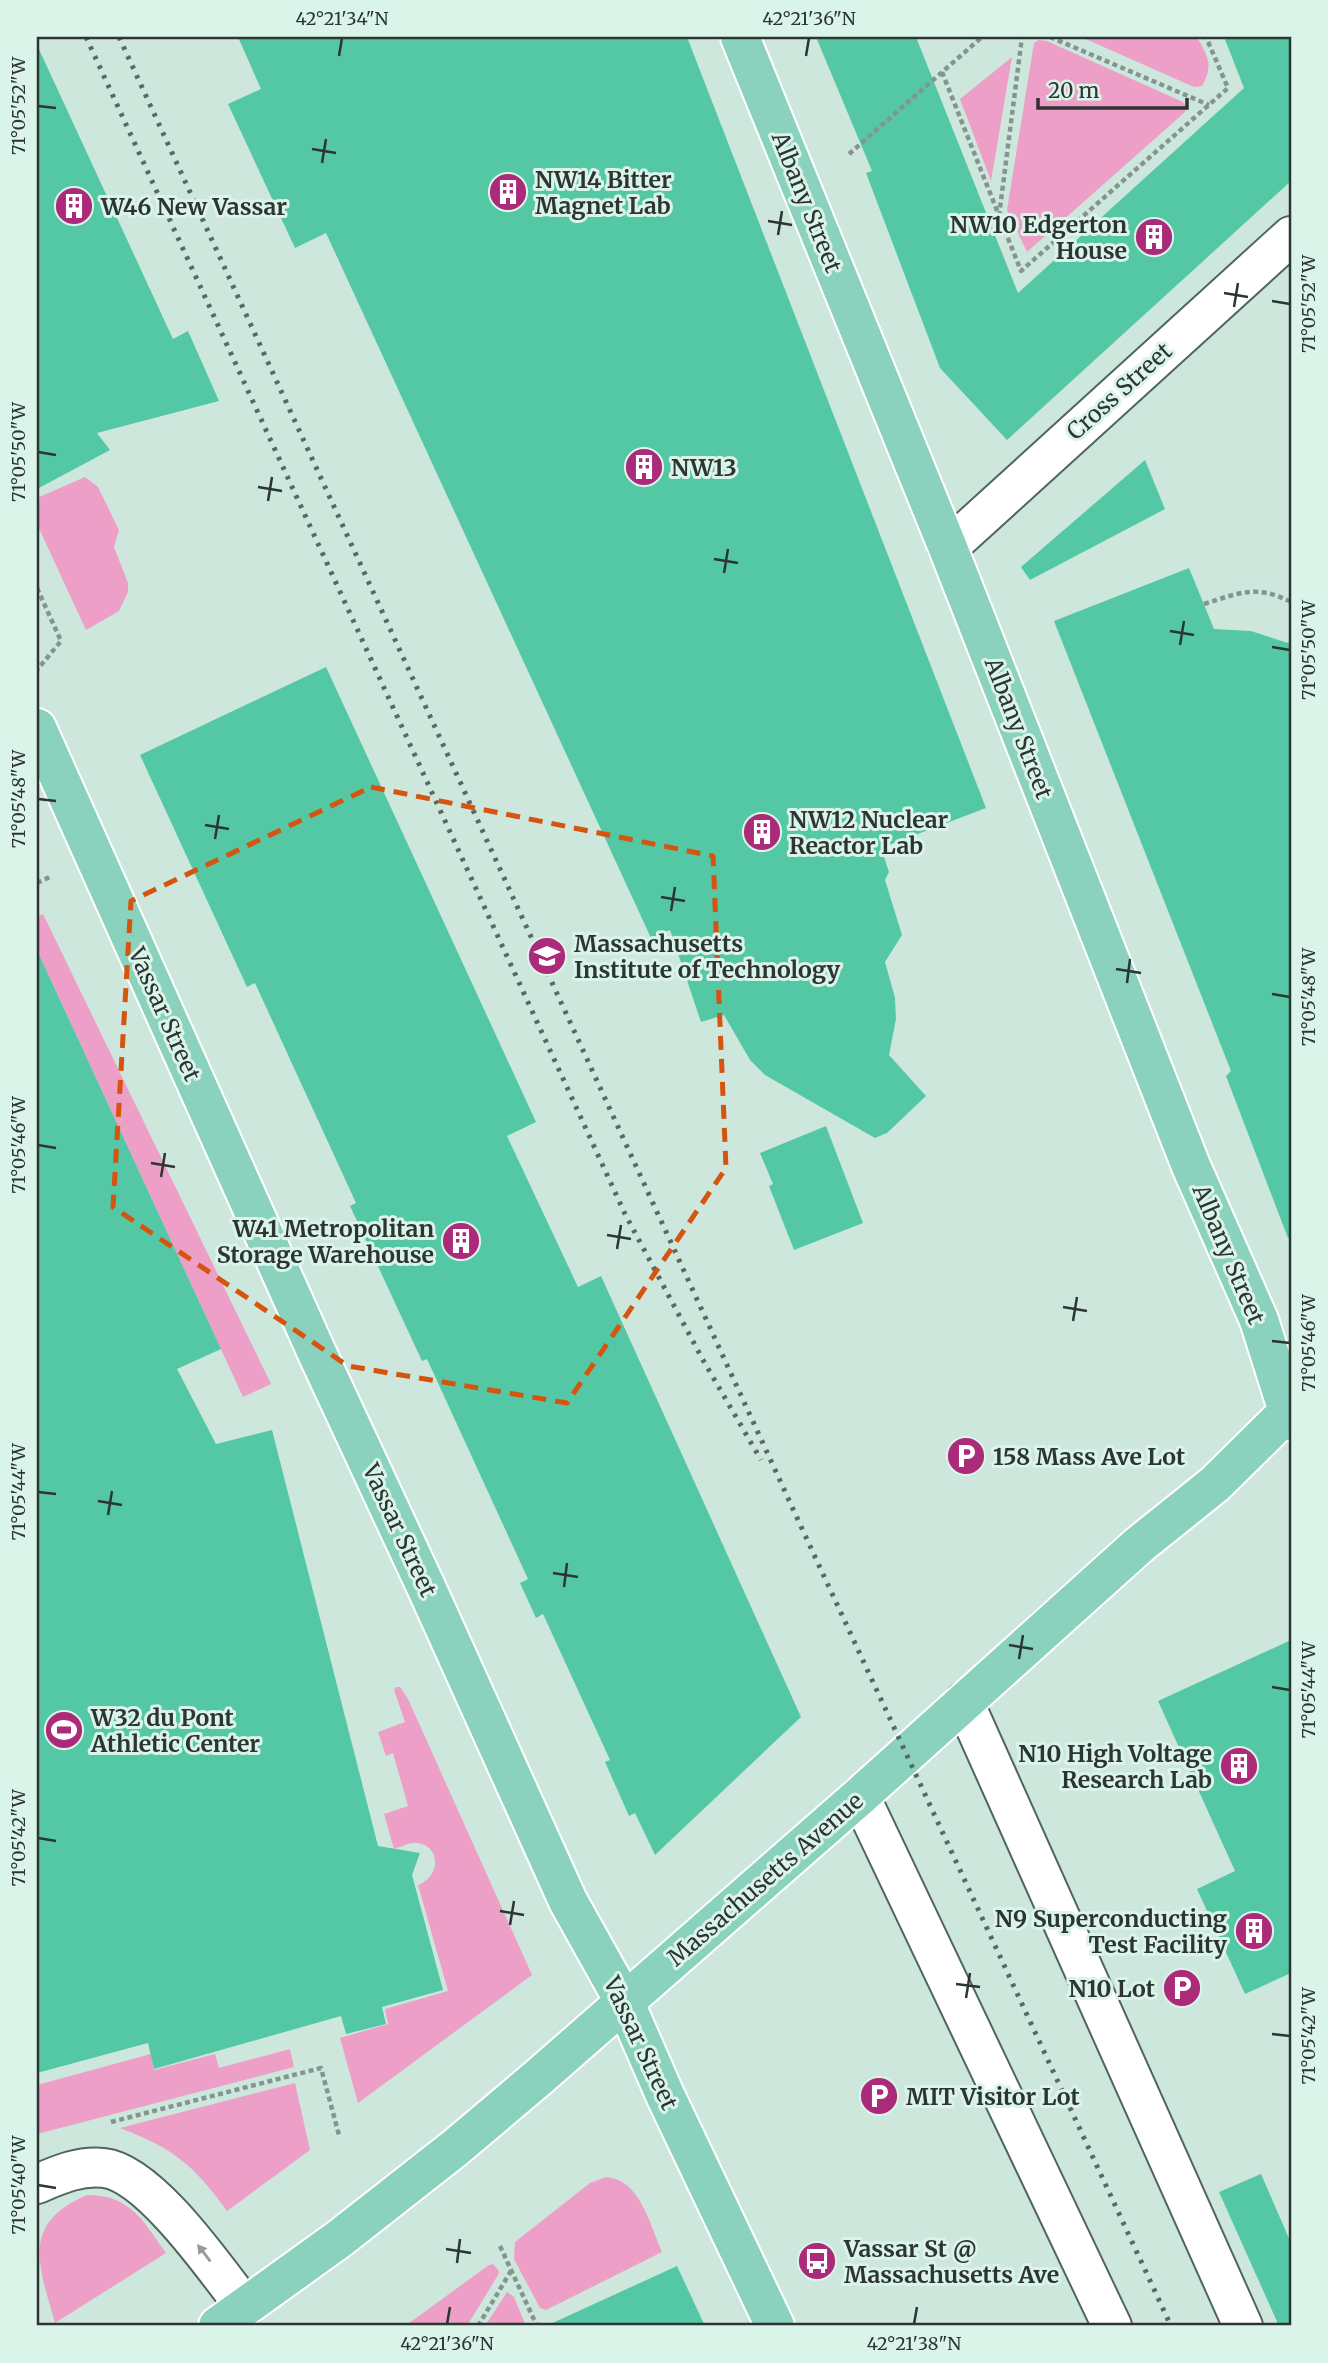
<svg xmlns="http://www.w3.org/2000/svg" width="1328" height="2363" font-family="Merriweather,serif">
<rect width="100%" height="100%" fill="#cee7dd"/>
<g fill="#ed9fc7">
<path d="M 1081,37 L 1197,37 C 1208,57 1214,65 1202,86 L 1194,87 Z"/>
<path d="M 1039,40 L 1047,41 L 1183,102 L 1187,108 L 1184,113 L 1027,252 L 1007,210 L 1034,43 Z"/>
<path d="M 1012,57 L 991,181 L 960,99 Z"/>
<path d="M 85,477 L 98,487 L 119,530 L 114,547 L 128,583 L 128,592 L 119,611 L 86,630 L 37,524 L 37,498 Z"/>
<path d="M 43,914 L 271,1384 L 243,1397 L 37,950 L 37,917 Z"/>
<path d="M 396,1687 L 400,1687 L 408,1699 L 532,1975 L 358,2103 L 340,2038 L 388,2024 L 385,2009 L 448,1991 L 418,1885 C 442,1876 440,1845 417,1843 C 410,1842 401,1847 394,1849 L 384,1814 L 408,1806 L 393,1753 L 386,1756 L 378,1732 L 405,1722 L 394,1690 Z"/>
<path d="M 290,2049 L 294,2067 L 37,2134 L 37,2085 L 151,2054 L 154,2070 L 215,2054 L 219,2068 Z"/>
<path d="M 295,2083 L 310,2150 L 227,2211 C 194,2165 173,2148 120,2128 Z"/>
<path d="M 606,2177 C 640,2179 650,2225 662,2252 L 546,2310 L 540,2308 L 514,2259 L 515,2242 L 590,2183 Z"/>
<path d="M 87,2195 C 131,2195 143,2221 166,2253 L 55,2323 C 39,2266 20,2223 87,2195 Z"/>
<path d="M 493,2264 L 499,2271 L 498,2275 L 467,2326 L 405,2326 L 489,2265 Z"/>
<path d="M 507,2292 L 514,2297 L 526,2326 L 485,2326 Z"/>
</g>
<g fill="#54c8a5">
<path d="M 238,37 L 687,37 L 986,808 L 881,848 L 889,872 L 885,880 L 902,935 L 885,962 L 895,998 L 896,1019 L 889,1055 L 926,1096 L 887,1133 L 875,1138 L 765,1075 L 750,1060 L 724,1015 L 701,1022 L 670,930 L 651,938 L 326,233 L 295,248 L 228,104 L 261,89 Z"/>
<path d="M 816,37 L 916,37 L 1018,293 L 1244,88 L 1224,37 L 1291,37 L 1291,181 L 1007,440 L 940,368 L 866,173 L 872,171 Z"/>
<path d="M 37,45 L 173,339 L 188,331 L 219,401 L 97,433 L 110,450 L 37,489 Z"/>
<path d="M 1145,460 L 1165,509 L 1030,580 L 1021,567 Z"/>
<path d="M 1189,568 L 1214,629 L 1251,631 L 1291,644 L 1291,1237 L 1288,1238 L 1226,1076 L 1231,1071 L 1054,621 Z"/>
<path d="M 326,667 L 536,1122 L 507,1136 L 578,1287 L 601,1276 L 801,1717 L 655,1855 L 635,1813 L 629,1816 L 605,1762 L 610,1760 L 543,1614 L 536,1618 L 520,1583 L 528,1579 L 427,1359 L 422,1361 L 350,1206 L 356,1203 L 255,983 L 247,987 L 140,755 Z"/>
<path d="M 37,950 L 221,1349 L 177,1369 L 216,1444 L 272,1430 L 378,1846 L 420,1853 L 412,1875 L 443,1990 L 382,2007 L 386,2024 L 346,2034 L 341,2016 L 154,2069 L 148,2043 L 37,2073 Z"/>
<path d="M 826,1126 L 863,1223 L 794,1250 L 769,1186 L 773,1184 L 760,1153 Z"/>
<path d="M 1291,1640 L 1291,1973 L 1245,1994 L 1197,1889 L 1235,1871 L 1158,1701 Z"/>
<path d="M 1261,2174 L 1291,2243 L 1291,2326 L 1279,2326 L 1219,2192 Z"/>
<path d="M 677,2266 L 705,2326 L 546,2326 Z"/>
</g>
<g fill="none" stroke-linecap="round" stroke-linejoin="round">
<g stroke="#50665d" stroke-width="42">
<g id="minor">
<path d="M 948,548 L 1291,236"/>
<path d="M 964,1702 L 1243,2326"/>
<path d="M 860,1796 L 1112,2326"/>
<path d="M 37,2184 C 58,2175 80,2165 104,2168 C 150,2173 217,2271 245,2307"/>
</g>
</g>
<g stroke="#fff" stroke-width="42">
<g id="major">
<path d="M 740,37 L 948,548 L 1191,1166 L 1259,1320 L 1291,1421"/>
<path d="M 37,728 L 317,1353 L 427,1589 L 568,1901 L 625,2003 L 665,2095 L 775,2326"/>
<path d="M 218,2326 L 339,2239 L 455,2148 L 539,2077 L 860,1796 L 1139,1545 L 1215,1484 L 1291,1409"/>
</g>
</g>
<g stroke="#83958e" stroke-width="4.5" stroke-dasharray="5 3.5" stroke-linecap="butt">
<path d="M 1050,37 L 1209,105"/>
<path d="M 942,72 L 1021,271 L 1228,88 L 1206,37"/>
<path d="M 849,154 L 982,37"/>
<path d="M 999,216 L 1022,37"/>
<path d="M 37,588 L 61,641 L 37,670"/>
<path d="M 1204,604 C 1239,593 1256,584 1291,602"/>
<path d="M 37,883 L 52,876"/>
<path d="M 111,2122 L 321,2068 L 339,2135"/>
<path d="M 500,2246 L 537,2326"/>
<path d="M 478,2326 L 511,2271"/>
</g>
<use href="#minor" stroke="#fff" stroke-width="38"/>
<use href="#major" stroke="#8ad1be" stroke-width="38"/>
<g stroke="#5a6863" stroke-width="5" stroke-dasharray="3.5 7" stroke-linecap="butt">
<path d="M 86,37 L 625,1214 L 703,1360 L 761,1460"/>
<path d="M 119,37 L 804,1533 L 1171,2326"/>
</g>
</g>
<defs><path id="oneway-solid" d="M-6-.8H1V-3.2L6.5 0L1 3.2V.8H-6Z" transform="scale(1.75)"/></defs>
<use fill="#969a98" href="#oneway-solid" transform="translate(204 2253) rotate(-127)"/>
<path fill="none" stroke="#d55510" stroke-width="5" stroke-dasharray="14 9" stroke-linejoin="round" d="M 371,787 L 713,856 L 726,1168 L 567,1403 L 348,1366 L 113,1207 L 131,901 Z"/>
<path fill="none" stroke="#2c3532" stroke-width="2.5" d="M 339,56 L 342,38M 806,56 L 809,38M 38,106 L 56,108M 312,149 L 336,153M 322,163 L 326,139M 768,221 L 792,225M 778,235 L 782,211M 1224,293 L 1248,297M 1272,301 L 1290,304M 1234,307 L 1238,283M 38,452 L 56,455M 258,487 L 282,491M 268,501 L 272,477M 714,559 L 738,563M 724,573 L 728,549M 1170,631 L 1194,635M 1180,645 L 1184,621M 1272,647 L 1290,650M 38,799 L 56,801M 205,825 L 229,829M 215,839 L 219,815M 661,897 L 685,901M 671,911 L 675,887M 1116,969 L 1141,973M 1127,983 L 1130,959M 1272,994 L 1290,997M 38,1145 L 56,1148M 151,1163 L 175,1167M 161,1177 L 165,1153M 607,1235 L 631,1239M 617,1249 L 621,1225M 1063,1307 L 1087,1311M 1073,1321 L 1077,1297M 1272,1341 L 1290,1343M 38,1492 L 56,1494M 98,1501 L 122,1505M 108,1515 L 112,1491M 553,1573 L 578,1577M 564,1587 L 567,1563M 1009,1645 L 1033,1649M 1019,1659 L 1023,1635M 1272,1687 L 1290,1690M 38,1838 L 56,1841M 500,1911 L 524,1915M 510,1925 L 514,1901M 956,1984 L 980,1987M 966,1998 L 970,1973M 1272,2034 L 1290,2036M 38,2185 L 56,2188M 446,2249 L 471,2253M 457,2263 L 460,2239M 447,2324 L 450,2307M 914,2324 L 917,2307"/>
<defs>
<g id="building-disc" transform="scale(2.0125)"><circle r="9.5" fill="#ab2b7a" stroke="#dbf4ea"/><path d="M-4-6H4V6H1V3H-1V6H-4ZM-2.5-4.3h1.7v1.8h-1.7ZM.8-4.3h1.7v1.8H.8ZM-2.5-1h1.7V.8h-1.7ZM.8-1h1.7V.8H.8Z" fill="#fff"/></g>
<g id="university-disc" transform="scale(2.0125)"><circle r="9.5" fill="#ab2b7a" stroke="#dbf4ea"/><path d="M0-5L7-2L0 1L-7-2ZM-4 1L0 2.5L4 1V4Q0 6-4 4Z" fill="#fff"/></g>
<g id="parking-disc" transform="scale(2.0125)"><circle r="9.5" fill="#ab2b7a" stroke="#dbf4ea"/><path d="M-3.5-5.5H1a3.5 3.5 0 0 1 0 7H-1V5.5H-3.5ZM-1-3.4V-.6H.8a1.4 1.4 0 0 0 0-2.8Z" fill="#fff"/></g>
<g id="stadium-disc" transform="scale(2.0125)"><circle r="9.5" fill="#ab2b7a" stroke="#dbf4ea"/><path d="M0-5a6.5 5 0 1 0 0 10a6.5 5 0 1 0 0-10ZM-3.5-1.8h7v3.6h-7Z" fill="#fff"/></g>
<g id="bus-disc" transform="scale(2.0125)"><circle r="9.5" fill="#ab2b7a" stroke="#dbf4ea"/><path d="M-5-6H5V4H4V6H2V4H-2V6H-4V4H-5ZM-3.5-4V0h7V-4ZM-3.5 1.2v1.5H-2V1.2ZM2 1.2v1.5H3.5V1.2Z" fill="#fff"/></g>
</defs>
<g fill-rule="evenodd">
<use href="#building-disc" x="508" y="192"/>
<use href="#building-disc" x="74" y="206"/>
<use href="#building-disc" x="1154" y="237"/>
<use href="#building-disc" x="644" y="467"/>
<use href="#building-disc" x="762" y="832"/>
<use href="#university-disc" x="547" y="956"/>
<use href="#building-disc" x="461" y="1241"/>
<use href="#parking-disc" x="966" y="1456"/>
<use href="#stadium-disc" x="64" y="1730"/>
<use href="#building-disc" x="1239" y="1766"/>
<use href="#building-disc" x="1254" y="1931"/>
<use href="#parking-disc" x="1182" y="1988"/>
<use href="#parking-disc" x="879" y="2096"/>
<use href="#bus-disc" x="817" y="2261"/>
</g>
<g text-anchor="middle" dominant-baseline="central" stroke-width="6" stroke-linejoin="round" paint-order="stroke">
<g font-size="23" font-weight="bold" fill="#2c3532" stroke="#dbf4ea" text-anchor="start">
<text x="535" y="179">NW14 Bitter<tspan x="535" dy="26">Magnet Lab</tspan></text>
<text x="101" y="206">W46 New Vassar</text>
<text x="1127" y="224" text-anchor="end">NW10 Edgerton<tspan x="1127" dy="26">House</tspan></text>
<text x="671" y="467">NW13</text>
<text x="789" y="819">NW12 Nuclear<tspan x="789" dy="26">Reactor Lab</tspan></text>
<text x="574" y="943">Massachusetts<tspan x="574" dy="26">Institute of Technology</tspan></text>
<text x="434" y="1228" text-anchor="end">W41 Metropolitan<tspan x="434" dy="26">Storage Warehouse</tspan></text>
<text x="993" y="1456">158 Mass Ave Lot</text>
<text x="91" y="1717">W32 du Pont<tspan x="91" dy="26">Athletic Center</tspan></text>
<text x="1212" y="1753" text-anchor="end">N10 High Voltage<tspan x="1212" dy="26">Research Lab</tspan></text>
<text x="1227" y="1918" text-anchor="end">N9 Superconducting<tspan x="1227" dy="26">Test Facility</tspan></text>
<text x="1155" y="1988" text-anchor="end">N10 Lot</text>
<text x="906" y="2096">MIT Visitor Lot</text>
<text x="844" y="2248">Vassar St @<tspan x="844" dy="26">Massachusetts Ave</tspan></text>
</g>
<g font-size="23" fill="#2c3532" stroke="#dbf4ea">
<text transform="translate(807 202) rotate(68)">Albany Street</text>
<text transform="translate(1119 391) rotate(-42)">Cross Street</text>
<text transform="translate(1019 728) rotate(69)">Albany Street</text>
<text transform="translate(165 1014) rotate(66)">Vassar Street</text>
<text transform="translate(1229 1254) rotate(67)">Albany Street</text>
<text transform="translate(400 1530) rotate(65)">Vassar Street</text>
<text transform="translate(765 1879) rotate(-41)">Massachusetts Avenue</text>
<text transform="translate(641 2043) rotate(65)">Vassar Street</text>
</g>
</g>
<rect width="1328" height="2363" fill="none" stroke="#dbf4ea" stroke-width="77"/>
<path d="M1038 98v10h149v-10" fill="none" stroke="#2c3532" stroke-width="3.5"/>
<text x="1048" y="98" font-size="21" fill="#2c3532" stroke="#dbf4ea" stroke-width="5" paint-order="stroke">20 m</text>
<rect x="38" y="38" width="1252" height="2286" fill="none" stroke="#2c3532" stroke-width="2.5"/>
<g font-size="18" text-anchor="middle" fill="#2c3532">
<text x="342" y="25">42°21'34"N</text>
<text x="809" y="25">42°21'36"N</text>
<text transform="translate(19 106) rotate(-90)" y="6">71°05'52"W</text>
<text transform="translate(1309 304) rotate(-90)" y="6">71°05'52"W</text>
<text transform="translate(19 452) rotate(-90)" y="6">71°05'50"W</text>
<text transform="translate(1309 650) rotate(-90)" y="6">71°05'50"W</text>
<text transform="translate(19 799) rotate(-90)" y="6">71°05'48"W</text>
<text transform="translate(1309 997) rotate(-90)" y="6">71°05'48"W</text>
<text transform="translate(19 1145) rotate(-90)" y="6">71°05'46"W</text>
<text transform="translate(1309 1343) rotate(-90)" y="6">71°05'46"W</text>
<text transform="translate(19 1492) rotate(-90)" y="6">71°05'44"W</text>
<text transform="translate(1309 1690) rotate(-90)" y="6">71°05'44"W</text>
<text transform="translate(19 1838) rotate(-90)" y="6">71°05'42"W</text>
<text transform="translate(1309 2036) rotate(-90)" y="6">71°05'42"W</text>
<text transform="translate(19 2185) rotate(-90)" y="6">71°05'40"W</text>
<text x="447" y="2350">42°21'36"N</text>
<text x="914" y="2350">42°21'38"N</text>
</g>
</svg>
